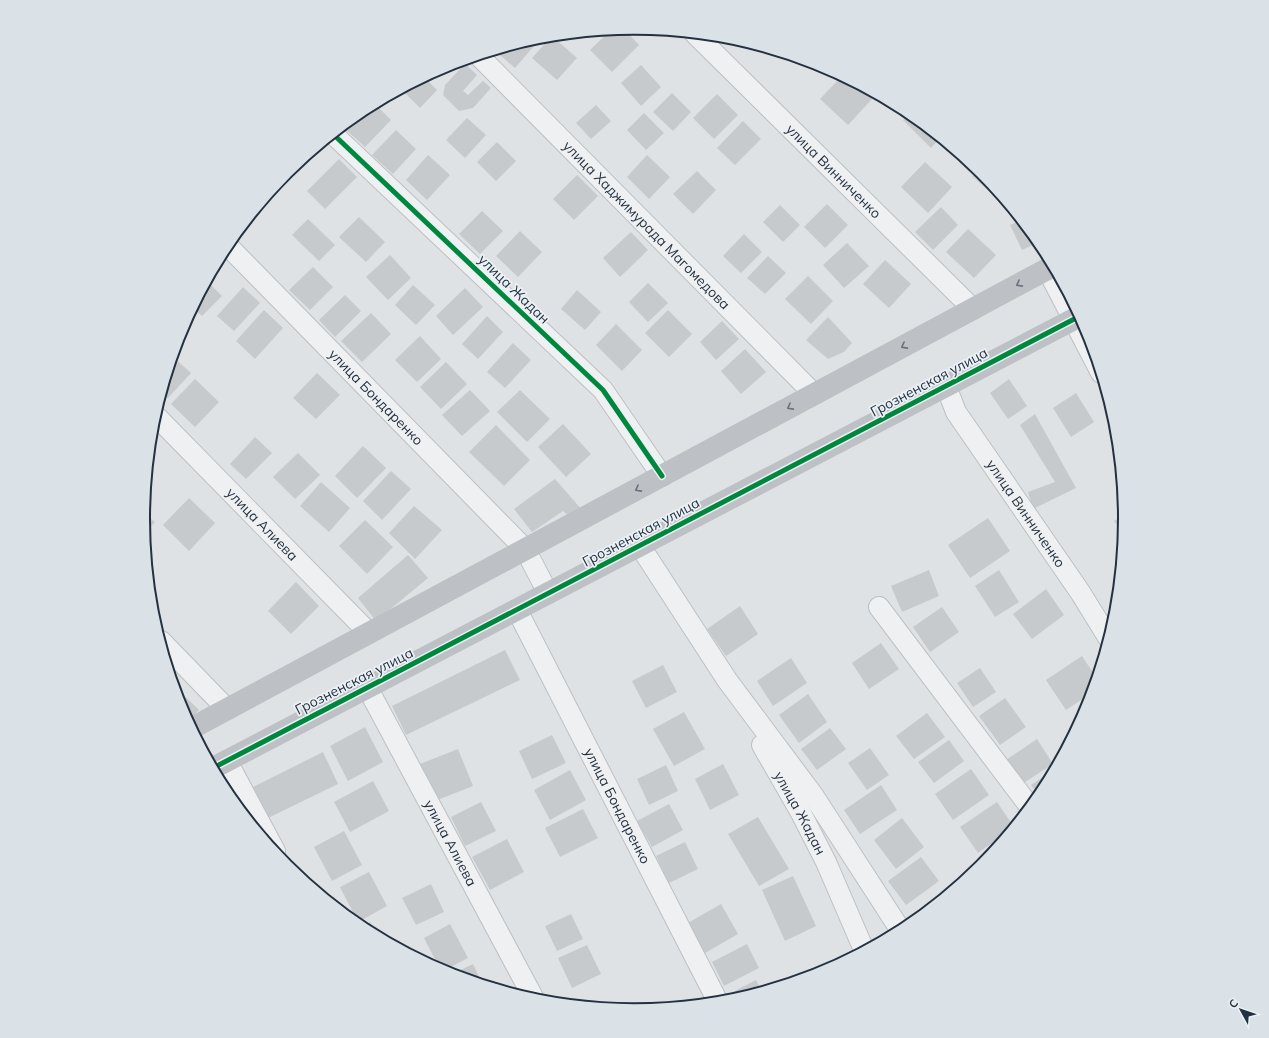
<svg xmlns="http://www.w3.org/2000/svg" width="1269" height="1038" font-family="Mulish,sans-serif">
<rect width="100%" height="100%" fill="#dfe2e5"/>
<g fill="#c7cacd">
<path d="M 624,29 L 639,45 L 612,72 L 590,50 L 611,30 Z"/>
<path d="M 552,36 L 577,58 L 557,80 L 532,58 Z"/>
<path d="M 527,41 L 534,46 L 515,68 L 495,51 Z"/>
<path d="M 465,64 L 477,75 L 463,91 L 468,95 L 483,81 L 491,88 L 473,108 L 459,111 L 443,95 L 445,85 Z"/>
<path d="M 641,65 L 661,87 L 641,106 L 621,83 Z"/>
<path d="M 842,76 L 854,82 L 872,99 L 848,125 L 820,99 Z"/>
<path d="M 424,77 L 437,90 L 420,108 L 401,89 Z"/>
<path d="M 672,93 L 691,112 L 673,131 L 653,112 Z"/>
<path d="M 717,94 L 738,115 L 714,139 L 693,118 Z"/>
<path d="M 375,104 L 391,120 L 365,147 L 343,127 L 362,111 Z"/>
<path d="M 596,105 L 611,121 L 591,139 L 576,123 Z"/>
<path d="M 644,113 L 664,133 L 646,150 L 627,130 Z"/>
<path d="M 910,113 L 940,138 L 931,148 L 903,120 Z"/>
<path d="M 467,118 L 486,135 L 465,158 L 446,140 Z"/>
<path d="M 743,121 L 761,139 L 735,165 L 717,148 Z"/>
<path d="M 396,130 L 416,149 L 393,174 L 372,155 Z"/>
<path d="M 497,142 L 516,161 L 496,181 L 477,162 Z"/>
<path d="M 428,155 L 450,175 L 427,200 L 406,180 Z"/>
<path d="M 647,155 L 670,177 L 649,199 L 627,177 Z"/>
<path d="M 339,159 L 357,177 L 325,209 L 307,191 Z"/>
<path d="M 300,161 L 301,162 L 279,182 L 287,172 Z"/>
<path d="M 925,162 L 952,187 L 928,213 L 901,187 Z"/>
<path d="M 978,169 L 1001,195 L 998,199 L 972,176 Z"/>
<path d="M 697,171 L 716,190 L 693,214 L 673,194 Z"/>
<path d="M 577,175 L 598,196 L 574,220 L 553,199 Z"/>
<path d="M 827,204 L 848,225 L 825,248 L 804,227 Z"/>
<path d="M 780,205 L 800,225 L 783,242 L 763,222 Z"/>
<path d="M 941,207 L 958,225 L 933,250 L 915,232 Z"/>
<path d="M 482,211 L 503,231 L 480,254 L 459,234 Z"/>
<path d="M 359,217 L 385,242 L 366,262 L 339,237 Z"/>
<path d="M 308,219 L 335,245 L 319,261 L 292,235 Z"/>
<path d="M 1021,220 L 1039,242 L 1022,250 L 1010,225 Z"/>
<path d="M 968,229 L 996,255 L 974,278 L 946,252 Z"/>
<path d="M 520,231 L 542,252 L 518,277 L 496,256 Z"/>
<path d="M 631,232 L 648,250 L 620,277 L 603,258 Z"/>
<path d="M 744,234 L 762,252 L 741,273 L 723,256 Z"/>
<path d="M 847,243 L 869,266 L 844,288 L 823,265 Z"/>
<path d="M 390,255 L 411,278 L 388,300 L 366,277 Z"/>
<path d="M 768,256 L 786,273 L 765,294 L 747,278 Z"/>
<path d="M 885,260 L 911,284 L 889,308 L 863,284 Z"/>
<path d="M 313,267 L 333,287 L 310,310 L 289,290 Z"/>
<path d="M 808,276 L 833,301 L 811,324 L 785,299 Z"/>
<path d="M 207,281 L 222,296 L 202,316 L 193,308 Z"/>
<path d="M 648,283 L 668,303 L 648,322 L 629,302 Z"/>
<path d="M 413,285 L 435,305 L 416,325 L 395,305 Z"/>
<path d="M 243,287 L 260,303 L 234,331 L 217,316 Z"/>
<path d="M 465,288 L 483,307 L 453,335 L 436,316 Z"/>
<path d="M 577,290 L 601,312 L 585,330 L 561,309 Z"/>
<path d="M 345,295 L 361,311 L 335,337 L 319,320 Z"/>
<path d="M 264,310 L 283,328 L 255,359 L 236,341 Z"/>
<path d="M 668,310 L 692,334 L 669,357 L 645,333 Z"/>
<path d="M 371,313 L 391,334 L 362,362 L 341,341 Z"/>
<path d="M 487,316 L 503,332 L 478,359 L 462,344 Z"/>
<path d="M 828,317 L 852,343 L 844,352 L 828,359 L 806,340 Z"/>
<path d="M 722,321 L 739,339 L 716,360 L 700,342 Z"/>
<path d="M 616,324 L 642,350 L 622,371 L 596,345 Z"/>
<path d="M 184,326 L 187,329 L 179,337 L 181,331 Z"/>
<path d="M 420,336 L 441,359 L 417,382 L 395,360 Z"/>
<path d="M 513,343 L 531,360 L 505,388 L 487,372 Z"/>
<path d="M 745,349 L 766,372 L 741,394 L 721,371 Z"/>
<path d="M 173,357 L 191,373 L 168,398 L 162,392 Z"/>
<path d="M 446,362 L 467,384 L 441,409 L 420,387 Z"/>
<path d="M 317,373 L 340,395 L 316,419 L 293,398 Z"/>
<path d="M 195,379 L 219,402 L 195,427 L 171,404 Z"/>
<path d="M 1009,379 L 1027,406 L 1008,419 L 990,393 Z"/>
<path d="M 470,390 L 490,411 L 462,436 L 442,415 Z"/>
<path d="M 520,390 L 550,419 L 527,442 L 497,412 Z"/>
<path d="M 1076,393 L 1094,422 L 1071,437 L 1053,408 Z"/>
<path d="M 1035,414 L 1076,488 L 1033,509 L 1028,492 L 1055,482 L 1020,425 Z"/>
<path d="M 563,424 L 591,454 L 566,477 L 538,447 Z"/>
<path d="M 496,425 L 530,460 L 504,486 L 469,452 Z"/>
<path d="M 255,437 L 272,453 L 246,479 L 230,464 Z"/>
<path d="M 363,446 L 386,468 L 357,498 L 335,476 Z"/>
<path d="M 298,453 L 320,475 L 295,499 L 273,477 Z"/>
<path d="M 391,471 L 411,489 L 382,520 L 363,501 Z"/>
<path d="M 555,479 L 582,510 L 570,517 L 563,511 L 532,532 L 514,509 Z"/>
<path d="M 321,482 L 350,508 L 329,532 L 300,506 Z"/>
<path d="M 189,498 L 215,523 L 189,551 L 163,525 Z"/>
<path d="M 414,506 L 442,530 L 415,559 L 389,533 Z"/>
<path d="M 144,513 L 155,522 L 145,533 L 144,519 Z"/>
<path d="M 1125,514 L 1125,519 L 1124,535 L 1114,521 Z"/>
<path d="M 988,518 L 1010,551 L 970,578 L 948,545 Z"/>
<path d="M 365,520 L 393,547 L 367,574 L 339,546 Z"/>
<path d="M 408,555 L 428,578 L 376,621 L 358,598 Z"/>
<path d="M 929,570 L 939,596 L 902,612 L 891,586 Z"/>
<path d="M 999,570 L 1019,602 L 995,617 L 975,586 Z"/>
<path d="M 296,582 L 319,606 L 291,634 L 268,611 Z"/>
<path d="M 1046,589 L 1064,615 L 1032,639 L 1013,614 Z"/>
<path d="M 740,606 L 758,634 L 726,656 L 707,629 Z"/>
<path d="M 942,607 L 959,632 L 930,652 L 913,627 Z"/>
<path d="M 1116,612 L 1116,615 L 1111,632 L 1103,621 Z"/>
<path d="M 881,643 L 899,669 L 869,689 L 852,663 Z"/>
<path d="M 505,650 L 520,680 L 406,735 L 392,706 Z"/>
<path d="M 1082,656 L 1097,679 L 1093,692 L 1066,710 L 1046,680 Z"/>
<path d="M 791,658 L 807,683 L 773,706 L 757,681 Z"/>
<path d="M 663,665 L 677,692 L 646,708 L 632,681 Z"/>
<path d="M 980,668 L 996,692 L 973,707 L 957,683 Z"/>
<path d="M 174,686 L 199,710 L 188,721 L 181,707 Z"/>
<path d="M 808,694 L 827,722 L 799,743 L 779,715 Z"/>
<path d="M 1005,698 L 1026,727 L 1000,745 L 979,716 Z"/>
<path d="M 684,712 L 705,749 L 674,766 L 653,729 Z"/>
<path d="M 927,713 L 945,737 L 914,759 L 896,736 Z"/>
<path d="M 365,727 L 383,762 L 348,781 L 330,746 Z"/>
<path d="M 830,728 L 846,749 L 817,770 L 801,749 Z"/>
<path d="M 552,735 L 566,763 L 532,779 L 519,751 Z"/>
<path d="M 1037,739 L 1053,764 L 1019,786 L 1003,762 Z"/>
<path d="M 949,740 L 964,761 L 934,783 L 918,762 Z"/>
<path d="M 870,748 L 889,775 L 867,790 L 848,763 Z"/>
<path d="M 458,749 L 473,786 L 435,801 L 420,764 Z"/>
<path d="M 323,752 L 338,784 L 268,818 L 253,787 Z"/>
<path d="M 723,764 L 739,795 L 710,810 L 695,779 Z"/>
<path d="M 666,765 L 678,791 L 649,805 L 637,779 Z"/>
<path d="M 971,769 L 989,795 L 953,820 L 935,794 Z"/>
<path d="M 570,770 L 586,800 L 550,820 L 534,790 Z"/>
<path d="M 1054,770 L 1043,792 L 1039,796 L 1031,785 Z"/>
<path d="M 373,781 L 389,811 L 350,832 L 334,802 Z"/>
<path d="M 881,785 L 897,810 L 860,834 L 844,810 Z"/>
<path d="M 481,802 L 496,831 L 465,846 L 451,817 Z"/>
<path d="M 997,802 L 1014,827 L 978,853 L 960,827 Z"/>
<path d="M 669,804 L 683,830 L 652,847 L 637,821 Z"/>
<path d="M 583,809 L 598,838 L 560,857 L 545,828 Z"/>
<path d="M 758,817 L 789,869 L 759,886 L 728,834 Z"/>
<path d="M 902,818 L 924,847 L 896,869 L 874,840 Z"/>
<path d="M 344,831 L 362,865 L 332,881 L 314,847 Z"/>
<path d="M 507,839 L 524,872 L 490,890 L 472,857 Z"/>
<path d="M 685,842 L 698,869 L 669,883 L 656,856 Z"/>
<path d="M 921,857 L 939,881 L 906,905 L 888,881 Z"/>
<path d="M 369,872 L 387,906 L 358,922 L 340,887 Z"/>
<path d="M 793,876 L 816,926 L 785,941 L 762,890 Z"/>
<path d="M 431,884 L 444,912 L 416,925 L 402,898 Z"/>
<path d="M 721,904 L 738,934 L 705,953 L 688,923 Z"/>
<path d="M 571,914 L 583,939 L 557,951 L 545,926 Z"/>
<path d="M 370,922 L 377,935 L 361,927 Z"/>
<path d="M 450,924 L 468,958 L 443,971 L 440,969 L 424,938 Z"/>
<path d="M 747,944 L 759,968 L 724,986 L 712,962 Z"/>
<path d="M 587,945 L 601,974 L 572,988 L 558,958 Z"/>
<path d="M 473,964 L 482,983 L 452,974 Z"/>
<path d="M 756,980 L 762,991 L 730,1001 L 727,995 Z"/>
</g>
<g fill="none" stroke-linecap="round" stroke-linejoin="round">
<g stroke="#bdc0c3" stroke-width="22">
<g id="street">
<path id="s1" d="M 695,34 L 973,309"/>
<path id="s2" d="M 479,56 L 814,394"/>
<path d="M 333,134 L 603,390 L 662,476"/>
<path id="s3" d="M 227,245 L 525,549 L 548,593"/>
<path d="M 1047,269 L 1101,373"/>
<path id="s4" d="M 946,386 L 956,412 L 1080,592 L 1109,639"/>
<path id="s5" d="M 155,415 L 369,633"/>
<path d="M 640,546 L 727,680 L 813,795 L 901,931"/>
<path d="M 879,607 L 1030,807"/>
<path id="s6" d="M 517,610 L 718,1002"/>
<path d="M 161,641 L 227,709"/>
<path id="s7" d="M 367,687 L 534,999"/>
<path id="s8" d="M 762,745 L 801,813 L 826,862 L 864,950"/>
<path d="M 227,761 L 275,851"/>
</g>
</g>
<use href="#street" stroke="#eef0f2" stroke-width="20"/>
<g stroke="#bdc1c5" stroke-width="22">
<path d="M 192,728 L 1053,266"/>
<path d="M 213,768 L 1080,316"/>
</g>
<g stroke="#ebf1f5" stroke-width="8">
<g id="cycleway">
<path d="M 333,134 L 603,390 L 662,476"/>
<path d="M 213,768 L 1080,316"/>
</g>
</g>
<use href="#cycleway" stroke="#00873e" stroke-width="5"/>
</g>
<defs><path id="oneway-chevron" d="M-2-3.5L2.5 0L-2 3.5" fill="none" stroke-width="1.6" stroke-linecap="round" stroke-linejoin="round"/></defs>
<g stroke="#69727c">
<use href="#oneway-chevron" transform="translate(1019 284) rotate(152)"/>
<use href="#oneway-chevron" transform="translate(904 346) rotate(152)"/>
<use href="#oneway-chevron" transform="translate(790 407) rotate(152)"/>
<use href="#oneway-chevron" transform="translate(638 489) rotate(152)"/>
</g>
<g text-anchor="middle" dominant-baseline="central" stroke-width="3.5" stroke-linejoin="round" paint-order="stroke">
<g font-size="14" fill="#243140" stroke="#ebf1f5">
<text stroke="none"><textPath href="#s1" startOffset="195">улица Винниченко</textPath></text>
<text stroke="none"><textPath href="#s2" startOffset="238">улица Хаджимурада Магомедова</textPath></text>
<text transform="translate(514 289) rotate(44)">улица Жадан</text>
<text transform="translate(929 382) rotate(-28)">Грозненская улица</text>
<text stroke="none"><textPath href="#s3" startOffset="213">улица Бондаренко</textPath></text>
<text stroke="none"><textPath href="#s4" startOffset="151">улица Винниченко</textPath></text>
<text stroke="none"><textPath href="#s5" startOffset="153">улица Алиева</textPath></text>
<text transform="translate(641 532) rotate(-28)">Грозненская улица</text>
<text transform="translate(354 681) rotate(-27)">Грозненская улица</text>
<text stroke="none"><textPath href="#s6" startOffset="220">улица Бондаренко</textPath></text>
<text stroke="none"><textPath href="#s8" startOffset="78">улица Жадан</textPath></text>
<text stroke="none"><textPath href="#s7" startOffset="177">улица Алиева</textPath></text>
</g>
</g>
<path d="M0 0H1269V1038H0ZM150 519a484 484 0 1 1 968 0a484 484 0 1 1-968 0Z" fill="#dbe2e7" fill-rule="evenodd"/>
<path fill="none" stroke="#243140" stroke-width="2" d="M150 519a484 484 0 1 1 968 0a484 484 0 1 1-968 0Z"/>
<g transform="translate(1241 1010) rotate(310)" stroke="#ebf1f5" stroke-width="3" paint-order="stroke">
<path d="M0-3L7 15L0 10L-7 15Z" fill="#243140"/>
<text y="-6" font-size="11" font-weight="bold" text-anchor="middle" fill="#243140">С</text>
</g>
</svg>
